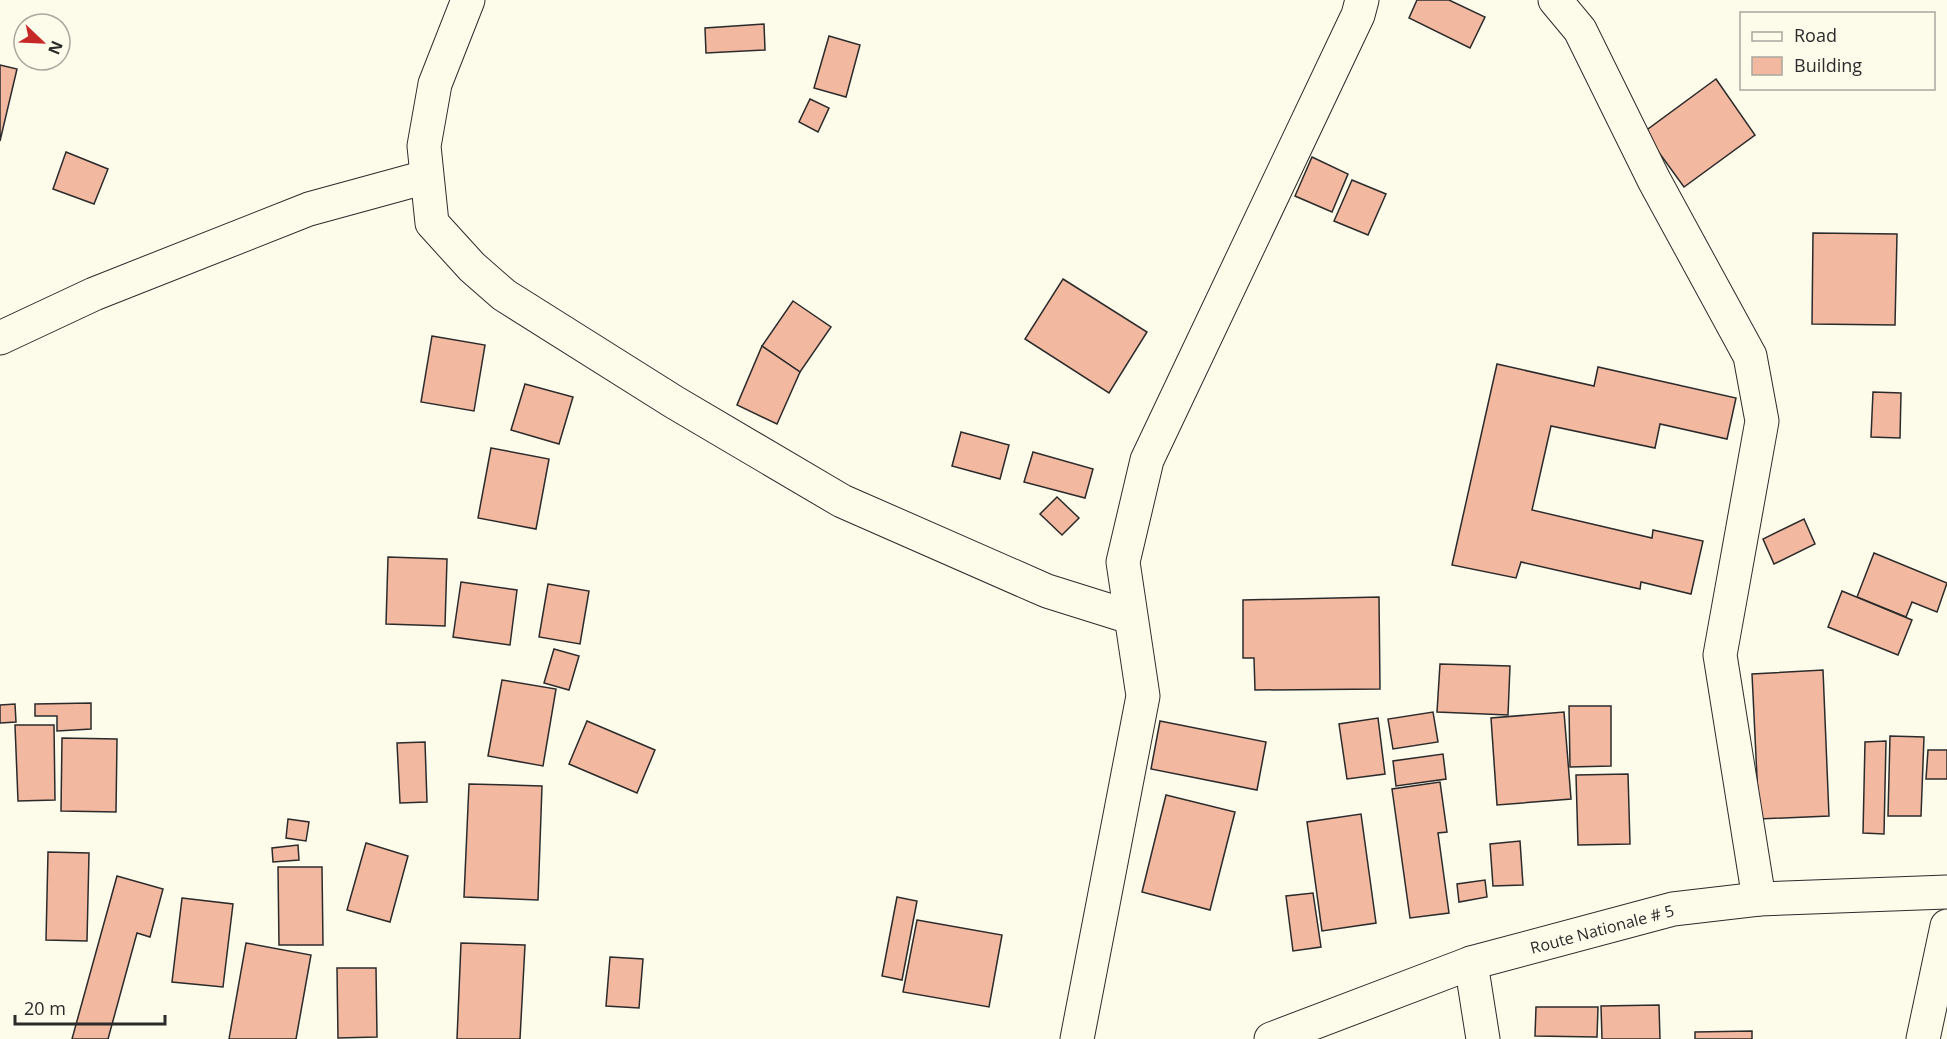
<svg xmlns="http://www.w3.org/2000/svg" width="1947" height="1039" font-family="'Open Sans',sans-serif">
<rect width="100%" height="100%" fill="#fdfbea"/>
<g fill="#f2b8a0" stroke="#2b2b2b" stroke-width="1.5">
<path d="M 1417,0 L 1449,0 L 1485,17 L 1470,48 L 1409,18 Z"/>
<path d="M 764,24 L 765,50 L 706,53 L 705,28 Z"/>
<path d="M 829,36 L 860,45 L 846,97 L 814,88 Z"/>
<path d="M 0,65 L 17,69 L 0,141 Z"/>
<path d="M 1716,79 L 1755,135 L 1684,187 L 1644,132 Z"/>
<path d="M 810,99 L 829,108 L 818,132 L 799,122 Z"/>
<path d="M 66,152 L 108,169 L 94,204 L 53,189 Z"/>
<path d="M 1312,157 L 1348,174 L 1332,212 L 1295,196 Z"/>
<path d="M 1352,180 L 1386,194 L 1368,235 L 1334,221 Z"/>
<path d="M 1813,233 L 1897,234 L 1895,325 L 1812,324 Z"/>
<path d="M 1063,279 L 1147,332 L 1109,393 L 1025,339 Z"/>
<path d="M 793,301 L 831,327 L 800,372 L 762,346 Z"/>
<path d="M 432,336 L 485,345 L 474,411 L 421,402 Z"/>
<path d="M 762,346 L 800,372 L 777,424 L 737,405 Z"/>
<path d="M 1497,364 L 1594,386 L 1598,367 L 1736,398 L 1727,439 L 1660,424 L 1655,448 L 1551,426 L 1532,510 L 1652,538 L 1653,530 L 1703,541 L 1691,594 L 1641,582 L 1640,589 L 1521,562 L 1516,578 L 1452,565 Z"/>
<path d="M 525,384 L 573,397 L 559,444 L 511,430 Z"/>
<path d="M 1873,392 L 1901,393 L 1900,438 L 1871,437 Z"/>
<path d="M 961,432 L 1009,445 L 1000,479 L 952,466 Z"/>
<path d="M 491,448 L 549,459 L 536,529 L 478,518 Z"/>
<path d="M 1033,452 L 1093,469 L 1085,498 L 1024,482 Z"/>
<path d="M 1057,497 L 1079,518 L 1062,535 L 1040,514 Z"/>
<path d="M 1804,519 L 1815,544 L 1774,564 L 1763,539 Z"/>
<path d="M 1874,553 L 1947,583 L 1937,612 L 1912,602 L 1906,617 L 1857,597 Z"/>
<path d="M 388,557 L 447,559 L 445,626 L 386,624 Z"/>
<path d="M 461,582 L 517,590 L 510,645 L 453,637 Z"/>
<path d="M 548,584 L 589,591 L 580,644 L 539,637 Z"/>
<path d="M 1842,591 L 1912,620 L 1898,655 L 1828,627 Z"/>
<path d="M 1379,597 L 1380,689 L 1255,690 L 1254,658 L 1243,658 L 1243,600 Z"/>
<path d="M 554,649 L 579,656 L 569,690 L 544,683 Z"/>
<path d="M 1440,664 L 1510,666 L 1508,715 L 1437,712 Z"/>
<path d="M 1823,670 L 1829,816 L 1759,819 L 1752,674 Z"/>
<path d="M 502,680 L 556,689 L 543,766 L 488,756 Z"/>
<path d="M 91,703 L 91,729 L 57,731 L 57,716 L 35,716 L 35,704 Z"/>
<path d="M 15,704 L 16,722 L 0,723 L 0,705 Z"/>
<path d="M 1569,706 L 1611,706 L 1611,766 L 1570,767 Z"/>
<path d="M 1433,712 L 1438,742 L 1393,749 L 1388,719 Z"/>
<path d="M 1564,712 L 1571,799 L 1497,805 L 1491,718 Z"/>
<path d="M 1378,718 L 1385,774 L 1347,779 L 1339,724 Z"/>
<path d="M 587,721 L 655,750 L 637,793 L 569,764 Z"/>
<path d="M 1160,721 L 1266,742 L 1257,790 L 1151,769 Z"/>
<path d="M 15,725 L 54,725 L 55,800 L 18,801 Z"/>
<path d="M 1890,736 L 1924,737 L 1921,816 L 1888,816 Z"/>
<path d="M 62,738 L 117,739 L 116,812 L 61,811 Z"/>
<path d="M 1886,741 L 1884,834 L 1863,833 L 1865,742 Z"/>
<path d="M 425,742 L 427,802 L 400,803 L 397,743 Z"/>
<path d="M 1928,750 L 1947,750 L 1947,779 L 1926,779 Z"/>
<path d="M 1443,754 L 1446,779 L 1396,786 L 1393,761 Z"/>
<path d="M 1628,774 L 1630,844 L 1578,845 L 1576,775 Z"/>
<path d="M 1440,782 L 1447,832 L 1438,833 L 1449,913 L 1410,918 L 1392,789 Z"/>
<path d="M 469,784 L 542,786 L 538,900 L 464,897 Z"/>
<path d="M 1166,795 L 1235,812 L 1210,910 L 1142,892 Z"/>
<path d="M 1361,814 L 1376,923 L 1322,931 L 1307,822 Z"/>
<path d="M 288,819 L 309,822 L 306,841 L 286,838 Z"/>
<path d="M 1520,841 L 1523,885 L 1493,886 L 1490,844 Z"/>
<path d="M 366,843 L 408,856 L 390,922 L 347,910 Z"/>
<path d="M 298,845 L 299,860 L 273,862 L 272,848 Z"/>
<path d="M 48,852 L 89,853 L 87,941 L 46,940 Z"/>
<path d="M 278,867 L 322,867 L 323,945 L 279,945 Z"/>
<path d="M 117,876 L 163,889 L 150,937 L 137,933 L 108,1039 L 72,1039 Z"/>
<path d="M 1485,880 L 1487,897 L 1459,902 L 1457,884 Z"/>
<path d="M 1313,893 L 1321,947 L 1293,951 L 1286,896 Z"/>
<path d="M 897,897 L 917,901 L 902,980 L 882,976 Z"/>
<path d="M 182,898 L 233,904 L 223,987 L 172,982 Z"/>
<path d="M 917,920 L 1002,935 L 989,1007 L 903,992 Z"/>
<path d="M 246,943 L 311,955 L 296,1039 L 229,1039 Z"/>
<path d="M 461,943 L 525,945 L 520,1039 L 457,1039 Z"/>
<path d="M 610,957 L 643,959 L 639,1008 L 606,1006 Z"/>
<path d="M 337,968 L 376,968 L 377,1037 L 338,1038 Z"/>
<path d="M 1659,1005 L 1660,1039 L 1602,1039 L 1601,1006 Z"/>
<path d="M 1536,1007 L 1598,1007 L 1597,1037 L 1535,1036 Z"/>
<path d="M 1752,1031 L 1752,1039 L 1695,1039 L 1695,1032 Z"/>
</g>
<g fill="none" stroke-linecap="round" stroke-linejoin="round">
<g stroke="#2b2b2b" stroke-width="35">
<g id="minor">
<path d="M 468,0 L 435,84 L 424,146 L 432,223 L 472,267 L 504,295 L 674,402 L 842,501 L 1047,591 L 1130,617"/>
<path d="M 1555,0 L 1580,30 L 1654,180 L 1750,356 L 1762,421 L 1720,655 L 1759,899"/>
<path d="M 0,338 L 94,294 L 309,209 L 426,177"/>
<path d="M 1471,963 L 1483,1039"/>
<path d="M 1077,1039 L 1143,696 L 1123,562 L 1147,460 L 1358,15 L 1362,0"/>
<path d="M 1923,1039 L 1947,926"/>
</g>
</g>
<g stroke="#2b2b2b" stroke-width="35">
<path id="primary" d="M 1271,1039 L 1471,963 L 1673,909 L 1759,899 L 1947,892"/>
</g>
<use href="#minor" stroke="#fdfbea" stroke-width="33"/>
<use href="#primary" stroke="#fdfbea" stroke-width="33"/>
</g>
<g text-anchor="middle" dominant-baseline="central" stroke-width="4.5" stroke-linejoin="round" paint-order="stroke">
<g font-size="16" fill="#2b2b2b" stroke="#fdfbea">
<text transform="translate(1602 929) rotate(-15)">Route Nationale # 5</text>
</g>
</g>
<rect x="1740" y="12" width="195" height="78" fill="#fdfbea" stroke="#a9a89e" stroke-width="1.5"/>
<rect x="1752" y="32" width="30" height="9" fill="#fdfbea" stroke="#a9a89e" stroke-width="1.5"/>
<text x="1794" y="42" font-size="18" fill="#2b2b2b">Road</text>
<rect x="1752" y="57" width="30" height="18" fill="#f2b8a0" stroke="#a9a89e" stroke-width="1.5"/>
<text x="1794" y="72" font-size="18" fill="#2b2b2b">Building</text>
<g transform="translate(42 42) rotate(113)"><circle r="28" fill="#fdfbea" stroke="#a9a89e" stroke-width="1.5"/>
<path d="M0-4.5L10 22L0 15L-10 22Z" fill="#c62828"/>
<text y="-9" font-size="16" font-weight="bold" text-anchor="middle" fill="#2b2b2b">N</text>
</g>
<path d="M15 1015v9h150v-9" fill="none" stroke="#2b2b2b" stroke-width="3"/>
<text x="24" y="1015" font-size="18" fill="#2b2b2b" stroke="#fdfbea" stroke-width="4.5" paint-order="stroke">20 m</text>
</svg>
